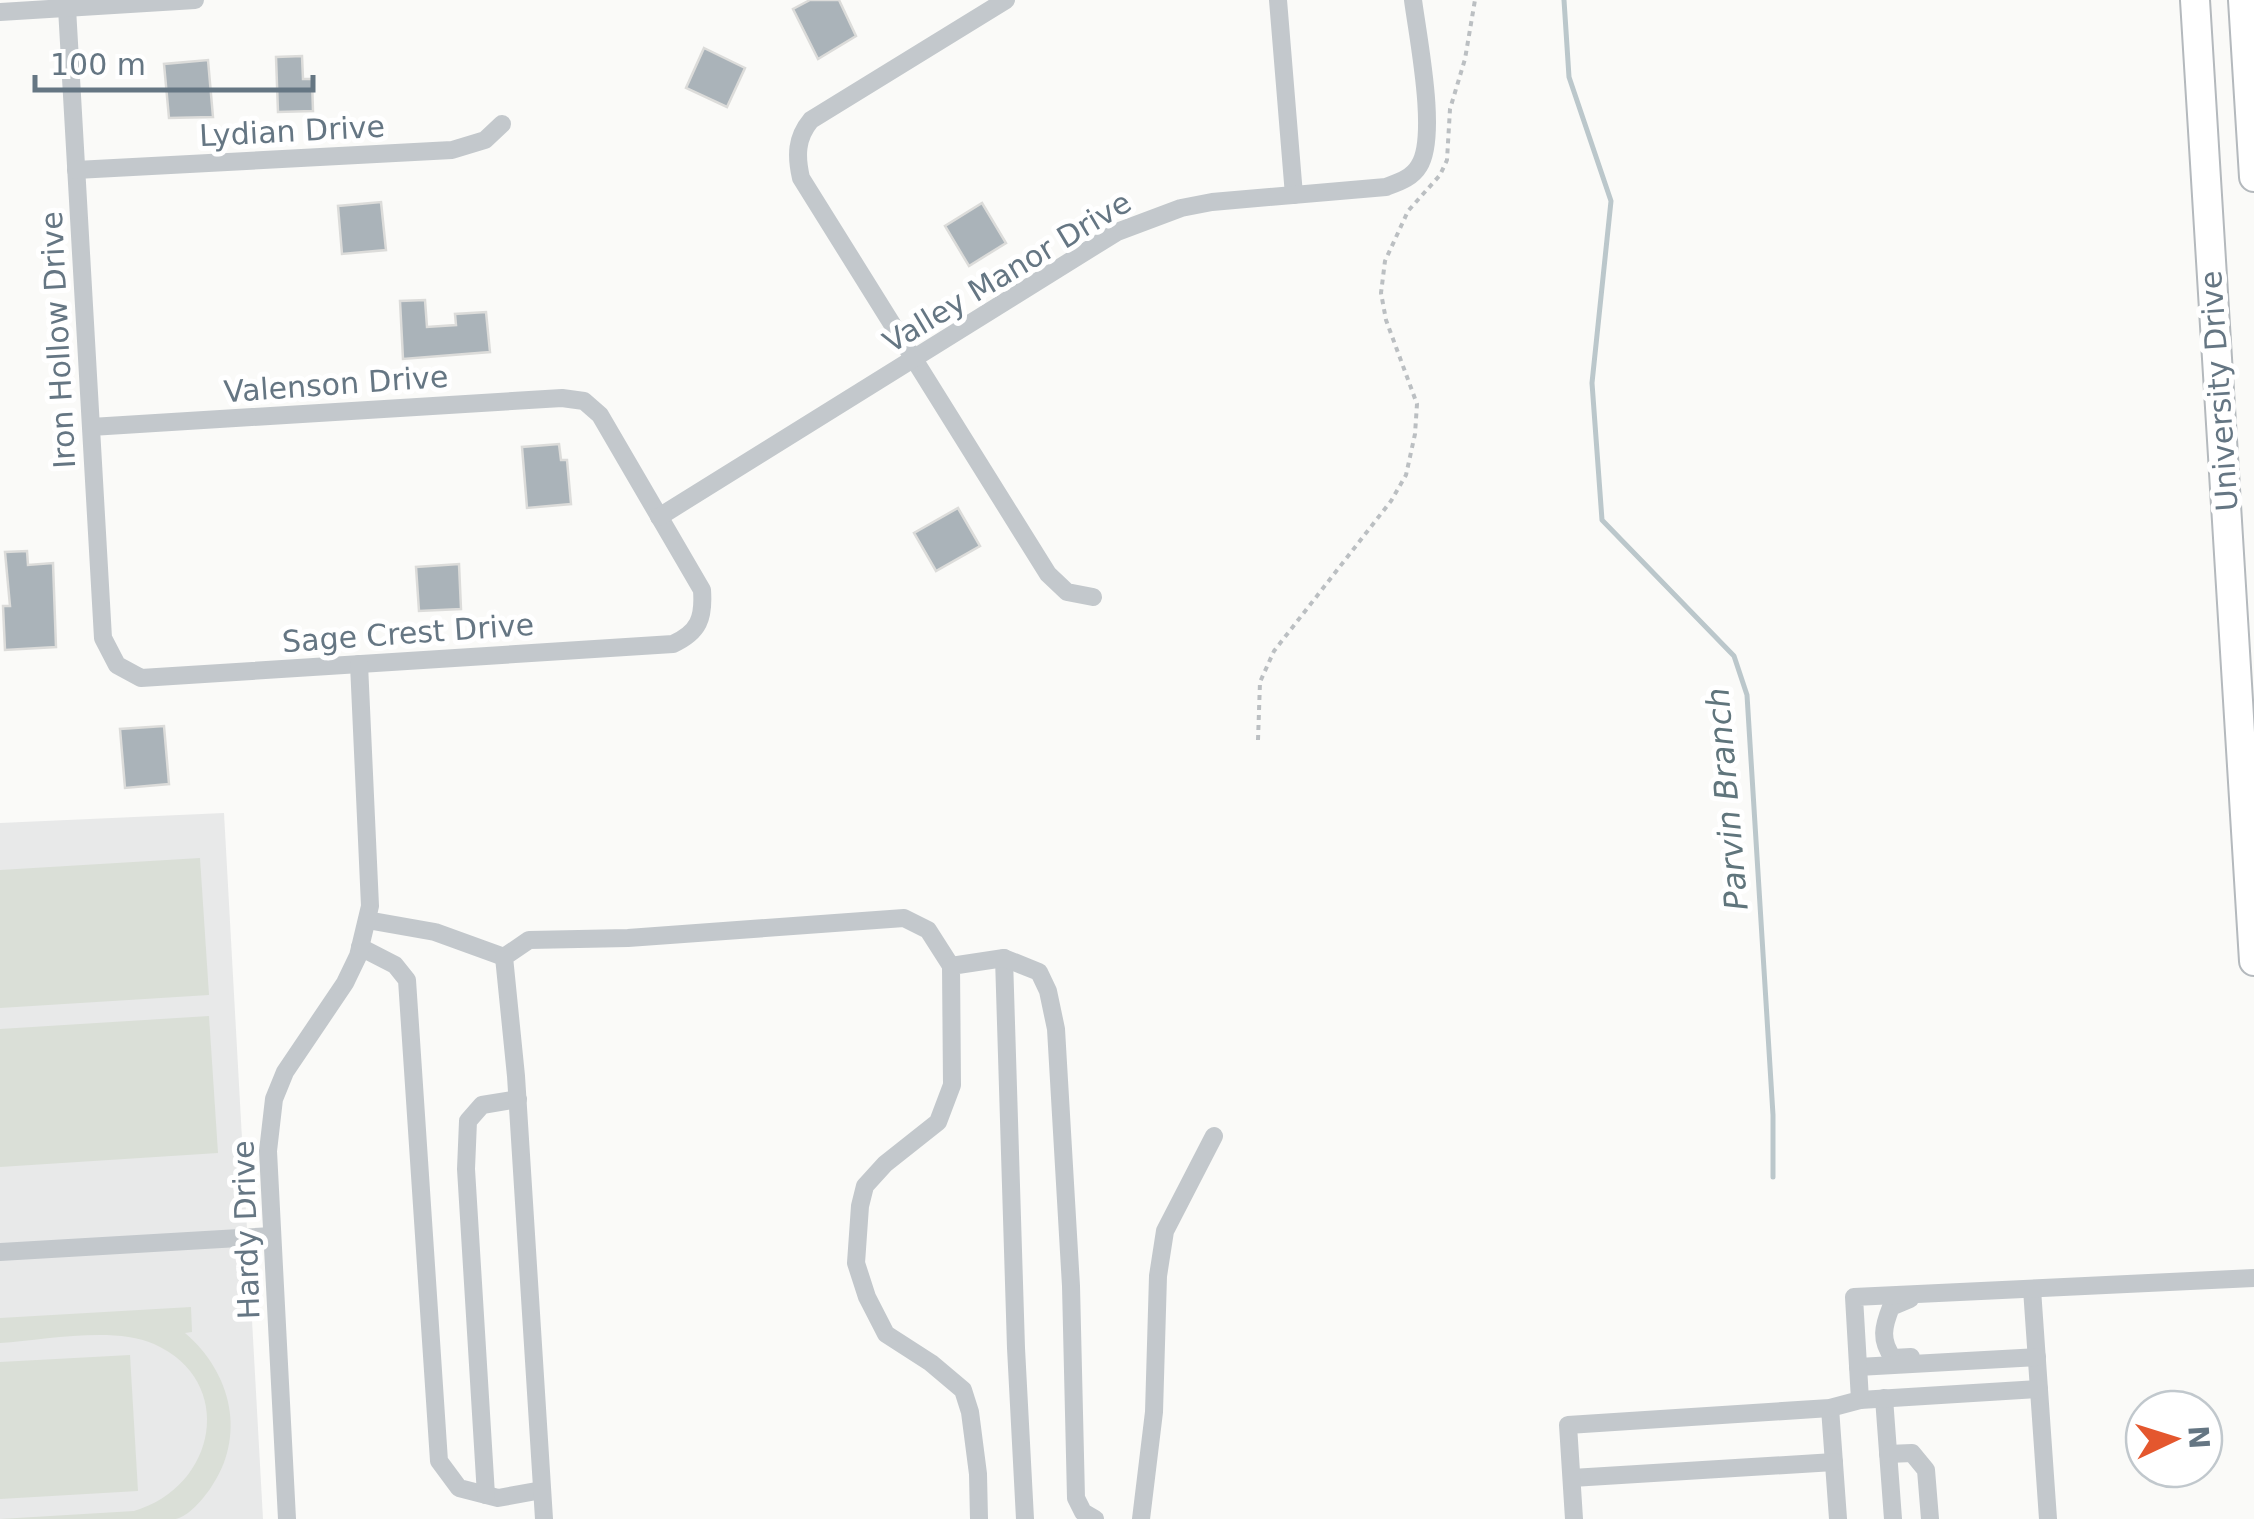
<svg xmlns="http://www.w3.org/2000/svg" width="2254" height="1519" font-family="'DejaVu Sans',sans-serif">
<rect width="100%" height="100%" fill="#fafaf8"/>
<path fill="#e8e9e9" d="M 224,813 L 263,1519 L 0,1519 L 0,823 Z"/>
<g fill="#dadfd7">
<path d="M 200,858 L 209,995 L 0,1008 L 0,870 Z"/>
<path d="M 209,1016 L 218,1153 L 0,1167 L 0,1029 Z"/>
<path d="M 191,1307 L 192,1332 L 185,1333 C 232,1373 247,1437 210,1489 C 202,1500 189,1516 176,1519 C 163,1519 144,1519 130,1519 C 87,1519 43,1519 0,1519 L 134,1511 C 217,1487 237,1381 154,1344 C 114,1326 44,1340 0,1343 L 0,1318 Z"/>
<path d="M 130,1355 L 138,1491 L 0,1499 L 0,1362 Z"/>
</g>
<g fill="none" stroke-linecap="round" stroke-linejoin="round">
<path stroke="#bbc7cb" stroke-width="5" d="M 1564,0 L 1569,77 L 1611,201 L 1592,383 L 1602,520 L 1734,656 L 1747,695 L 1773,1115 L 1773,1177"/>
</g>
<g fill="#aab3b9" stroke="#dcdcda" stroke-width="2.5">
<path d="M 810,0 L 839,0 L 856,36 L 818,59 L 793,9 Z"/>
<path d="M 704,48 L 745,68 L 727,107 L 686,88 Z"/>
<path d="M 302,56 L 303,79 L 312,79 L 313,111 L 278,112 L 276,57 Z"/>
<path d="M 208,60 L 213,117 L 169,118 L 164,64 Z"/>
<path d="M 381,202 L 386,250 L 342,254 L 338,206 Z"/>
<path d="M 982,203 L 1006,243 L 969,266 L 945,226 Z"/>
<path d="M 425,300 L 427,327 L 456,325 L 455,314 L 486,312 L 490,352 L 403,359 L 400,301 Z"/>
<path d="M 559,444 L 561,460 L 567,460 L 571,504 L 527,508 L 522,447 Z"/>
<path d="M 958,508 L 980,546 L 936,571 L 914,533 Z"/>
<path d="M 27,551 L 28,565 L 53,563 L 56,647 L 5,650 L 3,606 L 10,606 L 5,552 Z"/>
<path d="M 459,564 L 461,609 L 419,611 L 416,567 Z"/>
<path d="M 164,726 L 169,784 L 125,788 L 120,729 Z"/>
</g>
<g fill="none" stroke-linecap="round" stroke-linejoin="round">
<g stroke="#b4b9bd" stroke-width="32">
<g id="highway">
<path d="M 2195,0 L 2254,961"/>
<path d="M 2243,0 L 2254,177"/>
</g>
</g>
<path stroke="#bbbfc2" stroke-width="4" stroke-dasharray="5 5" stroke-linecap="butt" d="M 1258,740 L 1260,682 L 1274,651 L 1391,501 L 1406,475 L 1415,434 L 1417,404 L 1386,320 L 1381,293 L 1385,261 L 1408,211 L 1440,175 L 1447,160 L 1450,109 L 1465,59 L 1475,0"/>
<g stroke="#c3c8cc" stroke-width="18">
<path d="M 1006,0 L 811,120 C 796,138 796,156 801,178 L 1048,574 L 1067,592 L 1093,597"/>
<path d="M 1278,0 L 1294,195"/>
<path d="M 67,8 C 79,218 91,428 103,638 L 117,665 L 141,678 L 673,644 C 699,632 704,618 702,590 L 600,415 L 584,401 L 562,398 L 91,427"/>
<path d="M 0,12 L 195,0"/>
<path d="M 76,170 L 452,150 L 485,140 L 502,124"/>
<path d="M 659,517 L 1117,232 L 1181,208 L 1212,202 L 1386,187 C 1399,182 1412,178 1419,166 C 1438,137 1418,38 1413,0"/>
<path d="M 367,920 L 435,932 L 504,957"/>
<path d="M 360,947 L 395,965 L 407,980 L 439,1461 L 459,1488 L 498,1498 L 542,1490"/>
<path d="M 1004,958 L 1016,1348 L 1025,1519"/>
<path d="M 0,1252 L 272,1236"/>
<path d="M 2032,1289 L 2048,1519"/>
<path d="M 1910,1299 L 1891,1307 C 1883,1327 1880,1340 1893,1358 L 1911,1357"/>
<path d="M 1858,1367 L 2037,1357"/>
<path d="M 1884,1398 L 1893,1519"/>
<path d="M 1860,1400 L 2039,1389"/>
<path d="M 1830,1408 L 1838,1519"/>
<path d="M 1888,1454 L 1912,1453 L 1926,1470 L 1930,1519"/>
<path d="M 1572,1478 L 1834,1462"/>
<path d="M 486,1495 L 466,1169 L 468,1121 L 482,1105 L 518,1099"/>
<path d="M 287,1519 L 268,1151 L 274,1099 L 285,1072 L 345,983 L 358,956 L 370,906 L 359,664"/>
<path d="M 544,1519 L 516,1076 L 504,957 L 529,940 L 628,938 L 904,918 L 928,930 L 951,966"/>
<path d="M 979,1519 L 978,1474 L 970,1412 L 963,1390 L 931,1363 L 886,1334 L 867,1297 L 856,1263 L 860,1206 L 865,1186 L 885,1164 L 938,1122 L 952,1085 L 951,966 L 1004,958 L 1039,972 L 1048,991 L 1056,1029 L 1071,1286 L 1076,1498 L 1083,1512 L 1095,1519"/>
<path d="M 1141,1519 L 1154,1412 L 1158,1276 L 1165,1231 L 1214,1136"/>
<path d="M 1574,1519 L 1568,1425 L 1830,1408 L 1860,1400 L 1854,1297 L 2254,1278"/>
</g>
<use href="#highway" stroke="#fff" stroke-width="28"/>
</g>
<g text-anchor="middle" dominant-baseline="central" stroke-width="10" stroke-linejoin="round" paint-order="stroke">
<g font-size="30" fill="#657683" stroke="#fff">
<text transform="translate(292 131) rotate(-3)">Lydian Drive</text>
<text transform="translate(1007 272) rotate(-31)">Valley Manor Drive</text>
<text transform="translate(58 340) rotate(-93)">Iron Hollow Drive</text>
<text transform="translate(336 384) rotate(-4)">Valenson Drive</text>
<text transform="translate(2219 391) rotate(-94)">University Drive</text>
<text transform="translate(408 633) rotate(-4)">Sage Crest Drive</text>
<text transform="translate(246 1230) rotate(-92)">Hardy Drive</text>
</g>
<g font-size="32" font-style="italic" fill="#60757c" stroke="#fff">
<text transform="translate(1727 799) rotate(-95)">Parvin Branch</text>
</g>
</g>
<g transform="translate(2174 1439) rotate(86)"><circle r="48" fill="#ffffff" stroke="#c1c8cd" stroke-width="2.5"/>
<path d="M0-8L18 38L0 25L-18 38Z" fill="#e4572e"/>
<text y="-15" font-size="28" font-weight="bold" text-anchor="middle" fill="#657683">N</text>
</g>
<path d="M35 75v15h278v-15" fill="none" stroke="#657683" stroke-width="5"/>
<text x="50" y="75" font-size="30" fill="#657683" stroke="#ffffff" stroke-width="8" paint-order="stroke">100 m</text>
</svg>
